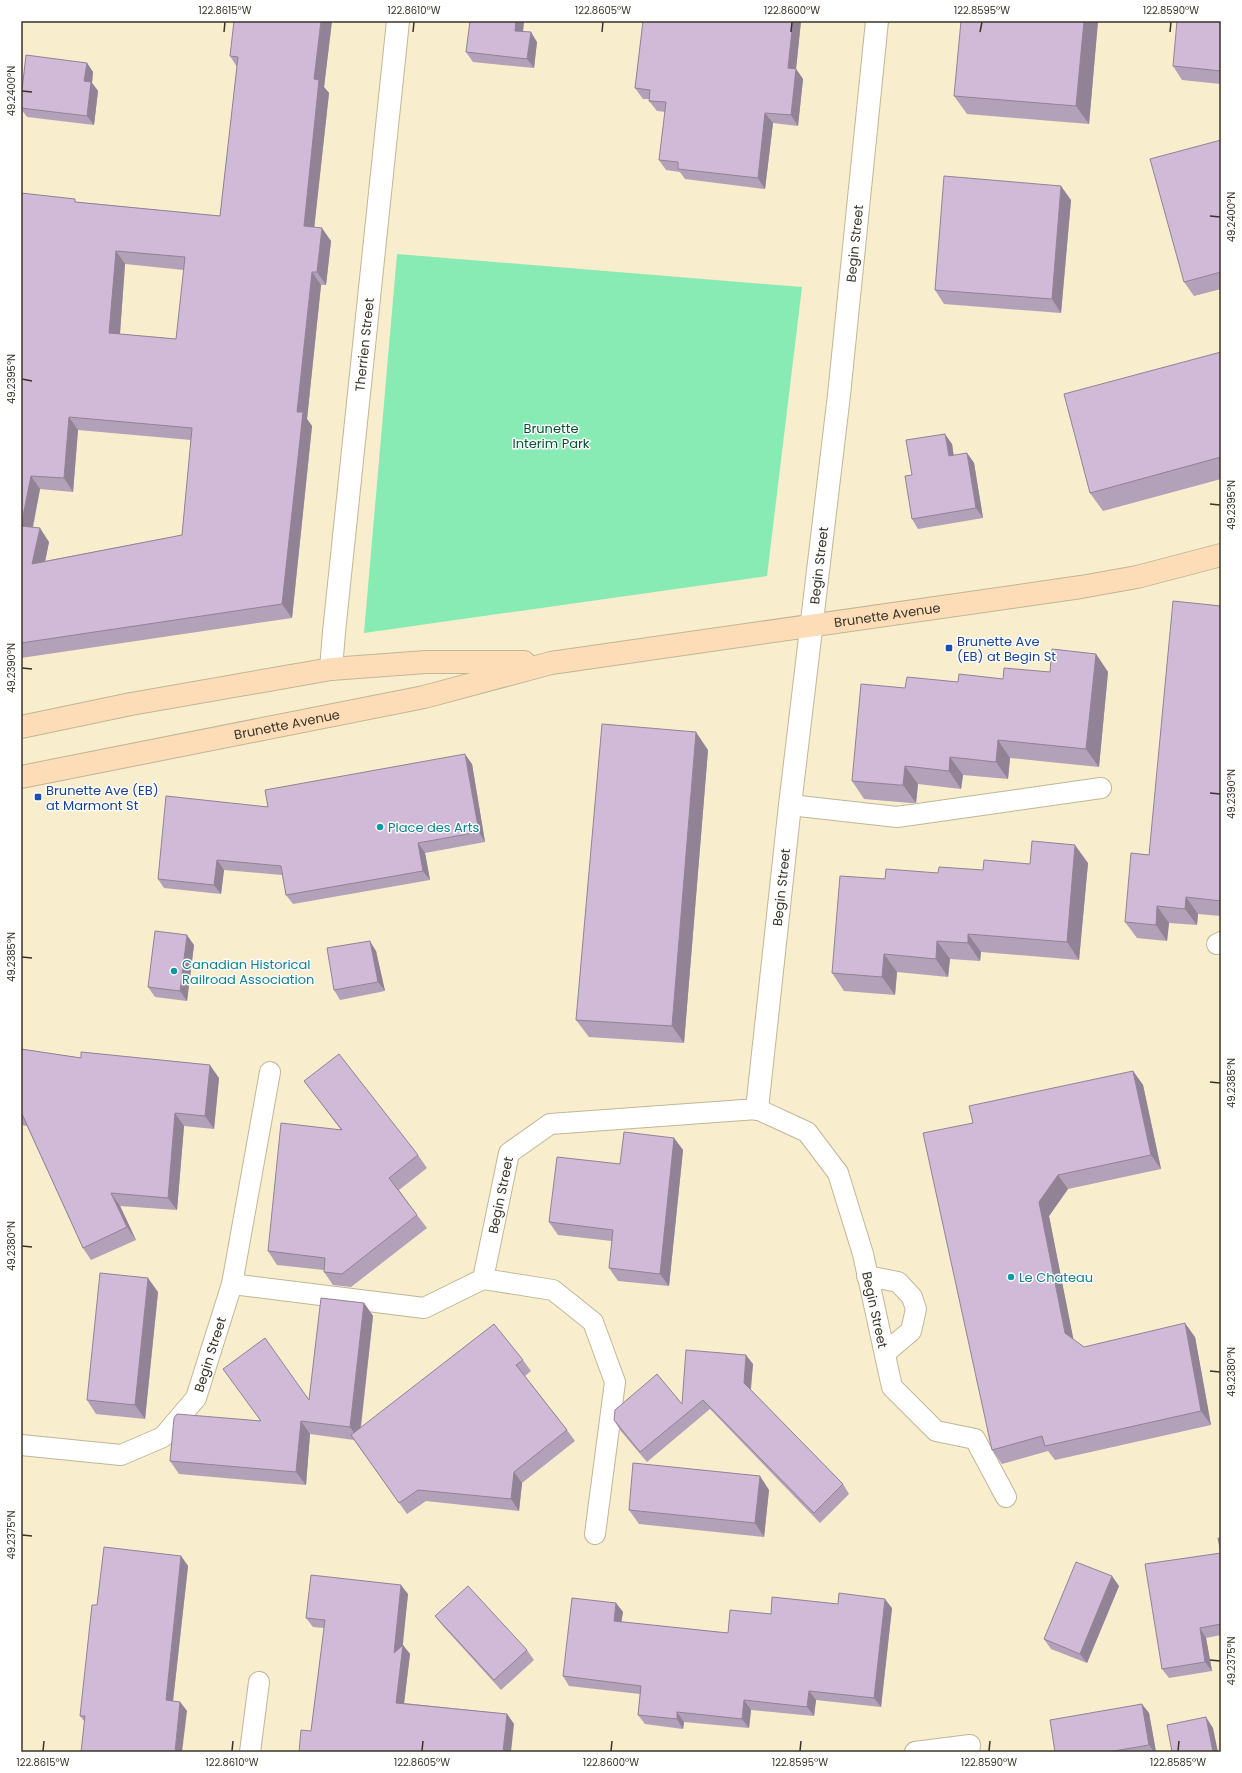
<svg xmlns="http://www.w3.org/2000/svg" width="1242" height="1773" font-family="Poppins,sans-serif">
<rect width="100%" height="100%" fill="#f8edcc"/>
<path fill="#88ebb3" d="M 397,254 L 802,287 L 767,576 L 364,633 Z"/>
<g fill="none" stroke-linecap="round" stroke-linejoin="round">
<g stroke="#c1b696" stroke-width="22">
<g id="lane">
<path d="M 790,805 L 897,817 L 1101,788"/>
<path d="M 1217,944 L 1221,942"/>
<path d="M 867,1276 L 898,1282 L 912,1297 L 916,1309 L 911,1331 L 885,1353"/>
<path d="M 483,1279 L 553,1290 L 593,1322 L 615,1382 L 595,1534"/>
<path id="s1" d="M 232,1284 L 424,1308 L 483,1279 L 509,1153 L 550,1124 L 757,1109 L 807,1132 L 838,1173 L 863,1254 L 892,1387 L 936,1431 L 975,1439 L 1006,1497"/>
<path id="s2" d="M 21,1445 L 121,1455 L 163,1437 L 196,1398 L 232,1284 L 270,1072"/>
<path d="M 250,1752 L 259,1682"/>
<path d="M 915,1752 L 970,1745 L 969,1752"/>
</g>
</g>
<g stroke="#c1b696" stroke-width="24">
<g id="street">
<path id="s3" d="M 331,669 L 334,632 L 398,21"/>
<path id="s4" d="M 757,1109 L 790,805 L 839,395 L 877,21"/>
</g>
</g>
<g stroke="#c1b696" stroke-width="24">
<g id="secondary">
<path d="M 21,727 L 131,704 L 331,669 L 426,662 L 524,662"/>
<path id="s5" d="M 21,777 L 424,697 L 551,663 L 1081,587 L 1137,577 L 1221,555"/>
</g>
</g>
<use href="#lane" stroke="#fff" stroke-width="20"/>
<use href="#street" stroke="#fff" stroke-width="22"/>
<use href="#secondary" stroke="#fcddb8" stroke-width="22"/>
</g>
<g fill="#b3a0b9" fill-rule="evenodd">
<path d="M 332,21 L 324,87 L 329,93 L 314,227 L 331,241 L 326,285 L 321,285 L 307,419 L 312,426 L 292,618 L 21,658 L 21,193 L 78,202 L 220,216 L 237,67 L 230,56 ZM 125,264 L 184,270 L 176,339 L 120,334 ZM 78,430 L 191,440 L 182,535 L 45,561 L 49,542 L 33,528 L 40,489 L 73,492 Z"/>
<path d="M 470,21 L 524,21 L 523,32 L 537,42 L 534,68 L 473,62 L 466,52 Z"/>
<path d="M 643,21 L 801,21 L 796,69 L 803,79 L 798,126 L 773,123 L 765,189 L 685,179 L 680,172 L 666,170 L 659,160 L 665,112 L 657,111 L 649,101 L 649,99 L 643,99 L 635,88 Z"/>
<path d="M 1098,21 L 1089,124 L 967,114 L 954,96 Z"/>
<path d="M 1221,21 L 1221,84 L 1182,80 L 1173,66 Z"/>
<path d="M 87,63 L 93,72 L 92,83 L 98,91 L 94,125 L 27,117 L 21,109 L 21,99 Z"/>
<path d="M 1221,140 L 1221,289 L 1194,296 L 1184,282 Z"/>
<path d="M 1071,200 L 1061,313 L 944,304 L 935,290 Z"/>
<path d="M 1221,352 L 1221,479 L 1103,511 L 1090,493 Z"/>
<path d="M 952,444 L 954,456 L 967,453 L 974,463 L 983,518 L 918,529 L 912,519 L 912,475 Z"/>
<path d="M 1221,606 L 1221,916 L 1198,914 L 1197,925 L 1169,923 L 1167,941 L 1137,938 L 1125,922 L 1149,855 Z"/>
<path d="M 1096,654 L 1108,672 L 1099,767 L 1010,758 L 1008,779 L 963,775 L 961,789 L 918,784 L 916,803 L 911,803 L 864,799 L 852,781 L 958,682 L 1003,679 L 1050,672 Z"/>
<path d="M 708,750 L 684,1043 L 589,1037 L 576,1020 Z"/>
<path d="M 472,764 L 485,842 L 425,853 L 430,880 L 293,904 L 286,895 L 282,875 L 224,870 L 221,894 L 164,888 L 158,879 L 268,807 Z"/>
<path d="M 1088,863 L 1079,960 L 981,952 L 980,961 L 950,959 L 948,977 L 897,972 L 895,995 L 844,991 L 832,973 L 885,879 L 938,873 L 983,870 L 1030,864 Z"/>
<path d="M 194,945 L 187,1001 L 155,997 L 148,987 Z"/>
<path d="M 376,951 L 385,991 L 340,1000 L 334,990 Z"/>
<path d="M 21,1049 L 219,1078 L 214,1129 L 184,1126 L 177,1210 L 120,1206 L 136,1240 L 91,1260 L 83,1248 L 27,1126 L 21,1125 Z"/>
<path d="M 1133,1071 L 1143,1085 L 1161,1169 L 1068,1189 L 1049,1216 L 1073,1339 L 1084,1347 L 1195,1337 L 1211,1425 L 1055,1460 L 1048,1451 L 1002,1464 L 992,1450 L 973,1123 Z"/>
<path d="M 304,1081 L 418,1155 L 427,1168 L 399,1190 L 417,1215 L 427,1228 L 351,1287 L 333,1285 L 324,1272 L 324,1270 L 277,1265 L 268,1251 L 341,1130 L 314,1094 Z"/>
<path d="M 674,1138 L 683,1150 L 669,1286 L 618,1281 L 609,1268 L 612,1241 L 558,1235 L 549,1222 L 620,1164 Z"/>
<path d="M 158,1292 L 145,1419 L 96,1414 L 87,1400 Z"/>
<path d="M 364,1303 L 373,1316 L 361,1428 L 523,1360 L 531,1371 L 525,1376 L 567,1430 L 575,1441 L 522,1483 L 519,1511 L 426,1501 L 407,1514 L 354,1440 L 310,1434 L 306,1485 L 179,1474 L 170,1461 L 309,1400 Z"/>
<path d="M 753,1364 L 751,1390 L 843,1484 L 849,1494 L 820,1523 L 710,1409 L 647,1462 L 620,1430 L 614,1420 L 682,1404 Z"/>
<path d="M 769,1490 L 764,1537 L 639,1524 L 629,1510 Z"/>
<path d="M 1221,1538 L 1221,1635 L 1206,1638 L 1212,1671 L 1169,1678 L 1162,1669 L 1221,1553 Z"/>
<path d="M 181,1556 L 188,1566 L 173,1701 L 180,1702 L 187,1711 L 84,1721 L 80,1716 L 97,1605 Z"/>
<path d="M 1119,1586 L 1087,1663 L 1051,1649 L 1044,1639 Z"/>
<path d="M 408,1594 L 402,1645 L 410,1654 L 404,1703 L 507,1714 L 514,1724 L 311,1731 L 324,1628 L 313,1627 L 306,1618 Z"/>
<path d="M 616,1603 L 623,1612 L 621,1622 L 728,1633 L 771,1614 L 838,1604 L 892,1608 L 881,1707 L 816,1700 L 814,1716 L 751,1710 L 749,1728 L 684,1722 L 683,1729 L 645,1724 L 638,1715 L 640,1694 L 569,1686 L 563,1676 Z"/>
<path d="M 435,1616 L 527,1650 L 534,1660 L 501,1690 L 442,1625 Z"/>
<path d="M 1149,1713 L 1156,1752 L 1055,1752 Z"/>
</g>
<g fill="#928296">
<path d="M 321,21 L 332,21 L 324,87 L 329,93 L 313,239 L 304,226 L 314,79 Z"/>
<path d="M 516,21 L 524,21 L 522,40 L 515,31 Z"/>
<path d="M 793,21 L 801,21 L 796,69 L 803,79 L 798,126 L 791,115 L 788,68 Z"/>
<path d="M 1084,21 L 1098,21 L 1089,124 L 1076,106 Z"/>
<path d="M 531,32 L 537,42 L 534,68 L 527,59 Z"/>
<path d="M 87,63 L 93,72 L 92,83 L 98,91 L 94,125 L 87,116 L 84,81 Z"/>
<path d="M 765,113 L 773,123 L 765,189 L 758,178 Z"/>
<path d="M 1061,186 L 1071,200 L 1061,313 L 1052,299 Z"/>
<path d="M 322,228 L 331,241 L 326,285 L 317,272 Z"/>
<path d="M 116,251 L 125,264 L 119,346 L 109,333 Z"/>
<path d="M 312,272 L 321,285 L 307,419 L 312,426 L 292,618 L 282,604 L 297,412 Z"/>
<path d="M 69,417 L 78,430 L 73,492 L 64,478 Z"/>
<path d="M 945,434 L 952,444 L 955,466 L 949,456 Z"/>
<path d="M 967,453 L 974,463 L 983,518 L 976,508 Z"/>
<path d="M 31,476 L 40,489 L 30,540 L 21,526 Z"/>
<path d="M 40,528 L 49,542 L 42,577 L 32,564 Z"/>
<path d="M 1096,654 L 1108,672 L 1099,767 L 1086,749 Z"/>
<path d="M 696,732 L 708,750 L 684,1043 L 672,1026 Z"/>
<path d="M 998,740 L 1010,758 L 1008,779 L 996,762 Z"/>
<path d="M 465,754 L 472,764 L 485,842 L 479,832 Z"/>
<path d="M 950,757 L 963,775 L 961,789 L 949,771 Z"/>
<path d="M 905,766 L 918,784 L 916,803 L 903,785 Z"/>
<path d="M 418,843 L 425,853 L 430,880 L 423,871 Z"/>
<path d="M 1075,845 L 1088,863 L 1079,960 L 1067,942 Z"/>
<path d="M 217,860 L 224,870 L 221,894 L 214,885 Z"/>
<path d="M 1186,897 L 1198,914 L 1197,925 L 1185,909 Z"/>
<path d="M 1157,906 L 1169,923 L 1167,941 L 1156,925 Z"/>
<path d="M 968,934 L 981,952 L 980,961 L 968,943 Z"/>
<path d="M 187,935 L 194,945 L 187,1001 L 180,991 Z"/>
<path d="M 370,941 L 376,951 L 385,991 L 378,982 Z"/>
<path d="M 937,941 L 950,959 L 948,977 L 936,959 Z"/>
<path d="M 884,954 L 897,972 L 895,995 L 882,977 Z"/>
<path d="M 210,1065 L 219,1078 L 214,1129 L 205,1116 Z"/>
<path d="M 1133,1071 L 1143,1085 L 1161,1169 L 1151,1155 Z"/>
<path d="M 175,1113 L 184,1126 L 177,1210 L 168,1198 Z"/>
<path d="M 674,1138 L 683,1150 L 669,1286 L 660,1274 Z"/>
<path d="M 1058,1175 L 1068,1189 L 1049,1216 L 1075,1347 L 1065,1333 L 1039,1202 Z"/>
<path d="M 111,1193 L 120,1206 L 136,1240 L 127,1227 Z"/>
<path d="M 148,1278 L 158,1292 L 145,1419 L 135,1405 Z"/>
<path d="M 364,1303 L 373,1316 L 359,1440 L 350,1427 Z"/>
<path d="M 1185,1323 L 1195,1337 L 1211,1425 L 1201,1411 Z"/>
<path d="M 746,1355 L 753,1364 L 750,1393 L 744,1383 Z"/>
<path d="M 301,1421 L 310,1434 L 306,1485 L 296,1472 Z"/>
<path d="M 514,1472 L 522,1483 L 519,1511 L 511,1499 Z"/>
<path d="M 760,1476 L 769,1490 L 764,1537 L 755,1523 Z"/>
<path d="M 181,1556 L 188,1566 L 172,1710 L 166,1700 Z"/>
<path d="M 1112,1576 L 1119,1586 L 1087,1663 L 1080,1654 Z"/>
<path d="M 401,1585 L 408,1594 L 401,1663 L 394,1653 Z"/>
<path d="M 885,1599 L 892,1608 L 881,1707 L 874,1698 Z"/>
<path d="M 616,1603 L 623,1612 L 620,1631 L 614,1621 Z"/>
<path d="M 1200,1628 L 1206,1638 L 1212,1671 L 1205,1662 Z"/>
<path d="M 403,1645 L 410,1654 L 403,1712 L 396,1703 Z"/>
<path d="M 809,1691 L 816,1700 L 814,1716 L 807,1707 Z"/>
<path d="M 744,1700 L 751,1710 L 749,1728 L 742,1719 Z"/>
<path d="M 180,1702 L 187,1711 L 182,1752 L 175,1752 Z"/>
<path d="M 1142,1704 L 1149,1713 L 1156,1752 L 1154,1752 L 1149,1745 Z"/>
<path d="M 677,1712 L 684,1722 L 683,1729 L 677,1719 Z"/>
<path d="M 507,1714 L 514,1724 L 511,1752 L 503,1752 Z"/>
<path d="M 1206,1717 L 1213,1728 L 1218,1752 L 1213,1752 Z"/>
</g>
<g fill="#d0bad7" stroke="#928296" fill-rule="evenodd">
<path d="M 234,21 L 321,21 L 314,79 L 319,80 L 304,226 L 322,228 L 317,272 L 312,272 L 297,412 L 303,412 L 282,604 L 21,643 L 21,526 L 40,528 L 32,564 L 182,535 L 192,428 L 69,417 L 64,478 L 31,476 L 21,526 L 21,193 L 75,199 L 75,202 L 220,216 L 238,57 L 230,56 ZM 116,251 L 185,257 L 176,339 L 109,333 Z"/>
<path d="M 470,21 L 516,21 L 515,31 L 531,32 L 527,59 L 466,52 Z"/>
<path d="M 643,21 L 793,21 L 788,68 L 796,69 L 791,115 L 765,113 L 758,178 L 678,169 L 678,162 L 659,160 L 666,102 L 649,101 L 650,90 L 635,88 Z"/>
<path d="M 961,21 L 1084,21 L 1076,106 L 954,96 Z"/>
<path d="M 1177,21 L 1221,21 L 1221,71 L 1173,66 Z"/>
<path d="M 26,55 L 87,63 L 84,81 L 91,82 L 87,116 L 21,108 L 21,99 Z"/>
<path d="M 1221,140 L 1221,272 L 1184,282 L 1150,159 Z"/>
<path d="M 944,176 L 1061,186 L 1052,299 L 935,290 Z"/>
<path d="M 1221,352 L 1221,457 L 1090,493 L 1064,394 Z"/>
<path d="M 945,434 L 949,456 L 967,453 L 976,508 L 912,519 L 905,476 L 912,475 L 906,440 Z"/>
<path d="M 1173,601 L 1221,606 L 1221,901 L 1186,897 L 1185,909 L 1157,906 L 1156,925 L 1125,922 L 1131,853 L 1149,855 Z"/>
<path d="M 1052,649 L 1096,654 L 1086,749 L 998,740 L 996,762 L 950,757 L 949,771 L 905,766 L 903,785 L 899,785 L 852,781 L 861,684 L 905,688 L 907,677 L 958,682 L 959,674 L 1003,679 L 1004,668 L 1050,672 Z"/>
<path d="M 602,724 L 696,732 L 672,1026 L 576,1020 Z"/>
<path d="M 465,754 L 479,832 L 418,843 L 423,871 L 286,895 L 281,866 L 217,860 L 214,885 L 158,879 L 166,796 L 268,807 L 265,790 Z"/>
<path d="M 1032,841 L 1075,845 L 1067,942 L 968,934 L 968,943 L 937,941 L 936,959 L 884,954 L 882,977 L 832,973 L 840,876 L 885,879 L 886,869 L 938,873 L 939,867 L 983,870 L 984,860 L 1030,864 Z"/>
<path d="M 155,931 L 187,935 L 180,991 L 148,987 Z"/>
<path d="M 370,941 L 378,982 L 334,990 L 327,948 Z"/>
<path d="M 21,1049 L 81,1058 L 81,1052 L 210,1065 L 205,1116 L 175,1113 L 168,1198 L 111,1193 L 127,1227 L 83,1248 L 22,1114 L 21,1114 Z"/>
<path d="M 339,1054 L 418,1155 L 389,1178 L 417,1215 L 342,1274 L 324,1272 L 325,1258 L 268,1251 L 281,1123 L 342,1130 L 304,1081 Z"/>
<path d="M 1133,1071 L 1151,1155 L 1058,1175 L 1039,1202 L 1065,1333 L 1084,1347 L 1185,1323 L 1201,1411 L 1045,1446 L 1042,1436 L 992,1450 L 923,1133 L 973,1123 L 969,1106 Z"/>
<path d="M 624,1132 L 674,1138 L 660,1274 L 609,1268 L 613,1230 L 549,1222 L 557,1157 L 620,1164 Z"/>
<path d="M 100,1273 L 148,1278 L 135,1405 L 87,1400 Z"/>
<path d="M 321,1298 L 364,1303 L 350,1427 L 301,1421 L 296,1472 L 170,1461 L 174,1418 L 177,1414 L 261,1421 L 223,1369 L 265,1338 L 309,1400 Z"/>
<path d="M 494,1324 L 523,1360 L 516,1365 L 567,1430 L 514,1472 L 511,1499 L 418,1490 L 399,1503 L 351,1435 Z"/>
<path d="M 686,1350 L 746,1355 L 744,1383 L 843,1484 L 814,1513 L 703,1400 L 640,1452 L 614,1420 L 615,1410 L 657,1374 L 682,1404 Z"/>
<path d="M 633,1463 L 760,1476 L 755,1523 L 629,1510 Z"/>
<path d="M 1218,1538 L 1221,1538 L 1221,1624 L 1200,1628 L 1205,1662 L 1162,1669 L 1145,1564 L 1221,1553 Z"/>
<path d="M 104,1547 L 181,1556 L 166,1700 L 180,1702 L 175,1752 L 81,1752 L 85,1716 L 80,1716 L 92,1605 L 97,1605 Z"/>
<path d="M 1076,1562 L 1112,1576 L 1080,1654 L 1044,1639 Z"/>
<path d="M 311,1575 L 401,1585 L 394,1653 L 403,1645 L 396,1703 L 507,1714 L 503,1752 L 299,1752 L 301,1730 L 311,1731 L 325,1620 L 306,1618 Z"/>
<path d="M 468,1586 L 527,1650 L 494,1680 L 435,1616 Z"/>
<path d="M 839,1593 L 885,1599 L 874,1698 L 809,1691 L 807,1707 L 744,1700 L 742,1719 L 677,1712 L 677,1719 L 638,1715 L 641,1686 L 563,1676 L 572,1598 L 616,1603 L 614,1621 L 728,1633 L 730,1610 L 771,1614 L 772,1597 L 838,1604 Z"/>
<path d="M 1142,1704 L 1149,1745 L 1108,1752 L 1055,1752 L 1050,1720 Z"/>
<path d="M 1206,1717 L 1213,1752 L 1172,1752 L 1167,1725 Z"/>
</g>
<path fill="none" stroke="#393427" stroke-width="1.5" d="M 224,32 L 225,22M 413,32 L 414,22M 602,32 L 603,22M 791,32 L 792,22M 980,32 L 982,22M 1170,32 L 1171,22M 22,91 L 32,92M 1210,216 L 1220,217M 22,379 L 32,381M 1210,504 L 1220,505M 22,668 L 32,669M 1210,793 L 1220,794M 22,957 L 32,958M 1210,1082 L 1220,1083M 22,1246 L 32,1247M 1210,1371 L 1220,1372M 22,1535 L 32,1536M 1210,1660 L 1220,1661M 43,1751 L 44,1741M 232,1751 L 233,1741M 422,1751 L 423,1741M 611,1751 L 612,1741M 800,1751 L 801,1741M 989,1751 L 990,1741M 1178,1751 L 1179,1741"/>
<g fill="#1a4fb4" stroke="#fff" stroke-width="1.5">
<rect x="945" y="644" width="8" height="8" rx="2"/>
<rect x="34" y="793" width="8" height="8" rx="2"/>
</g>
<g fill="#0f9aa8" stroke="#fff" stroke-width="1.5">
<circle cx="380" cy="827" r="4"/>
<circle cx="174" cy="971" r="4"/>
<circle cx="1011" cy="1277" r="4"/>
</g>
<g text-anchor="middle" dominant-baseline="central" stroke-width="3" stroke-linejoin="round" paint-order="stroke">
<g font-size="13" fill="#393427" stroke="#fff">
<text stroke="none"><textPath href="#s4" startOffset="871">Begin Street</textPath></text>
<text stroke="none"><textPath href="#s3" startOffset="326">Therrien Street</textPath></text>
<text stroke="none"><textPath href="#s4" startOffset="547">Begin Street</textPath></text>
<text stroke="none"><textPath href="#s5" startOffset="882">Brunette Avenue</textPath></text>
<text stroke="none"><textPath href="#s5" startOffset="271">Brunette Avenue</textPath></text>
<text stroke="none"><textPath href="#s4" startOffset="223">Begin Street</textPath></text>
<text stroke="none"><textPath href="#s1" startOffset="345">Begin Street</textPath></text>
<text stroke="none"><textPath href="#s1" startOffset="894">Begin Street</textPath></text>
<text stroke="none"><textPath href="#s2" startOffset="243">Begin Street</textPath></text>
</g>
<g font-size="13" fill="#005330" stroke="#fff">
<text x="551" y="428">Brunette<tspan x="551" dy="15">Interim Park</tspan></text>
</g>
<g font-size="13" fill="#164399" stroke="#fff" text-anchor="start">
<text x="957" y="641">Brunette Ave<tspan x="957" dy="15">(EB) at Begin St</tspan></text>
<text x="46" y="790">Brunette Ave (EB)<tspan x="46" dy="15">at Marmont St</tspan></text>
</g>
<g font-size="13" fill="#0d838f" stroke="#fff" text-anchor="start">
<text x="388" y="827">Place des Arts</text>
<text x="182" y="964">Canadian Historical<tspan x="182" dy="15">Railroad Association</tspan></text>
<text x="1019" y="1277">Le Chateau</text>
</g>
</g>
<rect width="1242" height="1773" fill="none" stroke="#ffffff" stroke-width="44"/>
<rect x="22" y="22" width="1198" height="1729" fill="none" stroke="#393427" stroke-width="1.5"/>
<g font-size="10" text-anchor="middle" fill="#393427">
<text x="225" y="14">122.8615°W</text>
<text x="414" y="14">122.8610°W</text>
<text x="603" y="14">122.8605°W</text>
<text x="792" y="14">122.8600°W</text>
<text x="982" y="14">122.8595°W</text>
<text x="1171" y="14">122.8590°W</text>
<text transform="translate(11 91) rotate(-90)" y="4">49.2400°N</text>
<text transform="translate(1231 217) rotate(-90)" y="4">49.2400°N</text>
<text transform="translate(11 379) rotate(-90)" y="4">49.2395°N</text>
<text transform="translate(1231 505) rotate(-90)" y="4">49.2395°N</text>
<text transform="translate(11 668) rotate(-90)" y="4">49.2390°N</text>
<text transform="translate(1231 794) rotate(-90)" y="4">49.2390°N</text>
<text transform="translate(11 957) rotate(-90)" y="4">49.2385°N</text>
<text transform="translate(1231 1083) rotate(-90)" y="4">49.2385°N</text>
<text transform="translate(11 1246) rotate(-90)" y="4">49.2380°N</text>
<text transform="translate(1231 1372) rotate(-90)" y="4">49.2380°N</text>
<text transform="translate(11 1535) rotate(-90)" y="4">49.2375°N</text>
<text transform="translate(1231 1661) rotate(-90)" y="4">49.2375°N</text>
<text x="43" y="1766">122.8615°W</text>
<text x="232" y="1766">122.8610°W</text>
<text x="422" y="1766">122.8605°W</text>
<text x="611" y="1766">122.8600°W</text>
<text x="800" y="1766">122.8595°W</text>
<text x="989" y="1766">122.8590°W</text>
<text x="1178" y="1766">122.8585°W</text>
</g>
</svg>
